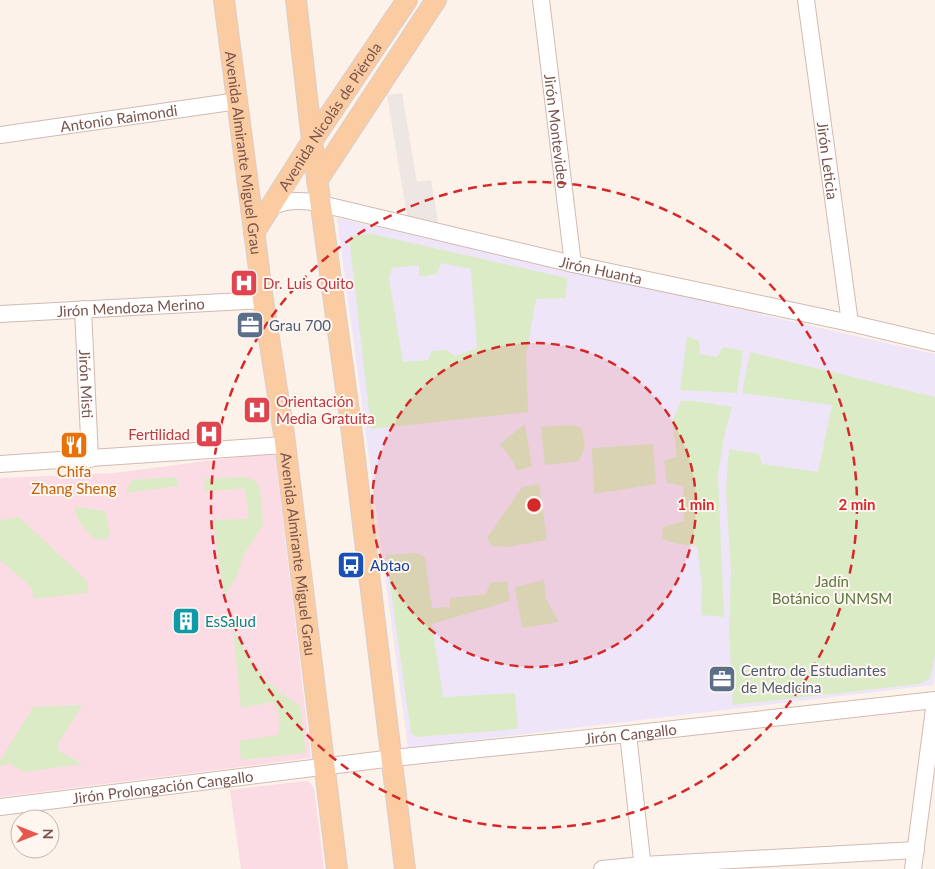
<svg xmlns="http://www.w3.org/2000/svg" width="935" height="869" font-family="Lato,sans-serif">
<rect width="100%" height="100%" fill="#fdf2e9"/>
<path fill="#eee6e2" d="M 402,93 L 417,182 L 431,180 L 438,222 L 407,216 L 387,95 Z"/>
<path fill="#efe5f9" d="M 337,218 L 935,354 L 935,675 L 933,685 L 408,748 Z"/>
<g fill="#fbdce5">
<path d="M 275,452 L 311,758 L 0,797 L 0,478 L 114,473 Z"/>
<path d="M 304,781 L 309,782 L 314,788 L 324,869 L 241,869 L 230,790 Z"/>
</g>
<g fill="#dbebc6" fill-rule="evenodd">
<path d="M 372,234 L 567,278 L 566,298 L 536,299 L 526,356 L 528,412 L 371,429 L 349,236 ZM 441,263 L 471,269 L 477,348 L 456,356 L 446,350 L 432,351 L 428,360 L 403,362 L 389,279 L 392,268 L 419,265 L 419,277 L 437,274 Z"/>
<path d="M 687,336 L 699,341 L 700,354 L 717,357 L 723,347 L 743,351 L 737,393 L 680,390 Z"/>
<path d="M 750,352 L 935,397 L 935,655 L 930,679 L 919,684 L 733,705 L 729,628 L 731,571 L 726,491 L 729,449 L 759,454 L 762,464 L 818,472 L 832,405 L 742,393 Z"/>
<path d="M 681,401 L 695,401 L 732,407 L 724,437 L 718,475 L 724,617 L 701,615 L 702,586 L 697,546 L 678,544 L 662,539 L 663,527 L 684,521 L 683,486 L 667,483 L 664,461 L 677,456 L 672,422 Z"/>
<path d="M 525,424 L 532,466 L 517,471 L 514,463 L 500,444 Z"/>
<path d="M 571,425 L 582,428 L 585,446 L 579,461 L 545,465 L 541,427 Z"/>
<path d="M 653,444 L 656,484 L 594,494 L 592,448 Z"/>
<path d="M 176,477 L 179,486 L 125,493 L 132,480 Z"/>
<path d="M 244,477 C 252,478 257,481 260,489 L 263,525 L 244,554 L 236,578 L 224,596 L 213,520 L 245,519 L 248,517 L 249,513 L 244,488 L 205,492 L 204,479 Z"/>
<path d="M 539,484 L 547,540 L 507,547 L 492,546 L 487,538 L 522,487 Z"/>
<path d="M 75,507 L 105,511 L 110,534 C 98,553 74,520 75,507 Z"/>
<path d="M 19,517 L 87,581 L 88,593 L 33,599 L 32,588 L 0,560 L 0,520 Z"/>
<path d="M 416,553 L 425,557 L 432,608 L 450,607 L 450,598 L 486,594 L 490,583 L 507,581 L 510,601 L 432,624 L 443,697 L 515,693 L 518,729 L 417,737 L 411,734 L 386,555 Z"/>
<path d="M 544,580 L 546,599 L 559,622 L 522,628 L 515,587 Z"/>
<path d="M 233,629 C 253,664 263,685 300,705 L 306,753 L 241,760 L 239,741 L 278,735 C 281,726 279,710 273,702 L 241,708 Z"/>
<path d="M 82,705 L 57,746 L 60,752 L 83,764 L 23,772 L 9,763 L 0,767 L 0,761 L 33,707 Z"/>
</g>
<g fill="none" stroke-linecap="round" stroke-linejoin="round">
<g stroke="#d2bab1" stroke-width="18">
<g id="minor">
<path id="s1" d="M 541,0 L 573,264"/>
<path id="s2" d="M 806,0 L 850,323"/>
<path id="s3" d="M 0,135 L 238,101"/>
<path id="s4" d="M 269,208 C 284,200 297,200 313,202 L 573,264 L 850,323 L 935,343"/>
<path id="s5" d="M 83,309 L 90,459"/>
<path id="s6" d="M 0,314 L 263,300"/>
<path d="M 0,464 L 285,445"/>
<path d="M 628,734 L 643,869"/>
<path id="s7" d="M 0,807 L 393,758 L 628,734 L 935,700"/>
<path d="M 602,869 L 643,865 L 916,850"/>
<path d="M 913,869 L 935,701"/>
</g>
</g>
<g stroke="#d9cfcd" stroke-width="22">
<g id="major">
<path id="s8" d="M 224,0 L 263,300 L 284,434 L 337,869"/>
<path d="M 296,0 L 312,141 L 351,426 L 405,869"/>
<path d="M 317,181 L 436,0"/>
<path id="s9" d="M 254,233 L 312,141 L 407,0"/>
</g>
</g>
<use href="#minor" stroke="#fff" stroke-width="16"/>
<use href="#major" stroke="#fbcba2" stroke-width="20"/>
</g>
<circle cx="534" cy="505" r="162" fill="#d62828" fill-opacity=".12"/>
<g fill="none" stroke="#d62828" stroke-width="2.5" stroke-dasharray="9 6">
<circle cx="534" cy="505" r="162"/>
<circle cx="534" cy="505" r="323"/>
</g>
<defs>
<g id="hospital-square" transform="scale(1.4375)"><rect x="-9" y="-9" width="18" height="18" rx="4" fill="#e0444e" stroke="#fff6f0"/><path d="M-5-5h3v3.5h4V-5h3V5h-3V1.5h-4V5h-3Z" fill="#fff"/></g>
<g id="office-square" transform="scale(1.4375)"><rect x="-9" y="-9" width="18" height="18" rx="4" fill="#5c6f8a" stroke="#fff6f0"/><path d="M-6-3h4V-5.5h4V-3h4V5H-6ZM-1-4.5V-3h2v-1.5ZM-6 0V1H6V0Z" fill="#fff"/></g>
<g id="restaurant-square" transform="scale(1.4375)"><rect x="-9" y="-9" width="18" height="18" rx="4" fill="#e8710a" stroke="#fff6f0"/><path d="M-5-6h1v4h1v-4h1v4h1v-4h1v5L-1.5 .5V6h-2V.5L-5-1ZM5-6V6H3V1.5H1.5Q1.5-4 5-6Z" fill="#fff"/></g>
<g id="bus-square" transform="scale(1.4375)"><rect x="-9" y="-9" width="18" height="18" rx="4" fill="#1a4fb4" stroke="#fff6f0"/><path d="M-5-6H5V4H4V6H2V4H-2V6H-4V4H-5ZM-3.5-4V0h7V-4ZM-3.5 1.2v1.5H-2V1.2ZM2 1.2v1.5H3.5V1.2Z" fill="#fff"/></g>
<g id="building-square" transform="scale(1.4375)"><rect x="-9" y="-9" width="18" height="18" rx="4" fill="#0f9aa8" stroke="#fff6f0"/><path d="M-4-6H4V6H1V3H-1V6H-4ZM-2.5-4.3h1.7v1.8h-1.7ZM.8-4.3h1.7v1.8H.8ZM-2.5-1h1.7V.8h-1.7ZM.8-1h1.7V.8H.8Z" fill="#fff"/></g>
</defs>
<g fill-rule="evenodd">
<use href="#hospital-square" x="244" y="283"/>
<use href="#office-square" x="250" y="325"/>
<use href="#hospital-square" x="257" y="410"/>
<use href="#hospital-square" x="209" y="434"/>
<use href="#restaurant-square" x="74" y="445"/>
<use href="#bus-square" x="351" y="565"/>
<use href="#building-square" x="186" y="621"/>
<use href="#office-square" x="722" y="679"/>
</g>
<g text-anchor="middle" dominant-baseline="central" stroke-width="4" stroke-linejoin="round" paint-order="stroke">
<g font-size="15" fill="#78544c" stroke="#fff6f0">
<text stroke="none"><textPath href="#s9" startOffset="139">Avenida Nicolás de Piérola</textPath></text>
<text stroke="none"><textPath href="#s3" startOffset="120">Antonio Raimondi</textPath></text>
<text stroke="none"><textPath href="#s1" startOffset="132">Jirón Montevideo</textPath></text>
<text stroke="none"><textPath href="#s8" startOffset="154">Avenida Almirante Miguel Grau</textPath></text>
<text stroke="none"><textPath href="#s2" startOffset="162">Jirón Leticia</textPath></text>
<text stroke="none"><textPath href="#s4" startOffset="341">Jirón Huanta</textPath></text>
<text stroke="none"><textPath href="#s6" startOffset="131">Jirón Mendoza Merino</textPath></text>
<text stroke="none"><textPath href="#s5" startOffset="75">Jirón Misti</textPath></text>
<text stroke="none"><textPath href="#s8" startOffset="559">Avenida Almirante Miguel Grau</textPath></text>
<text stroke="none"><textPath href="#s7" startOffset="635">Jirón Cangallo</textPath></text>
<text stroke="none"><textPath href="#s7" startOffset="164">Jirón Prolongación Cangallo</textPath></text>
</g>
<g font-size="15" fill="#be3a42" stroke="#fff6f0" text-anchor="start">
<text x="263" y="283">Dr. Luis Quito</text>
<text x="276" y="401">Orientación<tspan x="276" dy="17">Media Gratuita</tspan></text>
<text x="190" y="434" text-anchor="end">Fertilidad</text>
</g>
<g font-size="15" fill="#4e5e75" stroke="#fff6f0" text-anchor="start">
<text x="269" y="325">Grau 700</text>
<text x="741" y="670">Centro de Estudiantes<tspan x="741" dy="17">de Medicina</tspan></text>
</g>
<g font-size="15" fill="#c56008" stroke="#fff6f0">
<text x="74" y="471">Chifa<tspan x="74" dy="17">Zhang Sheng</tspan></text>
</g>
<g font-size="15" fill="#164399" stroke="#fff6f0" text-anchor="start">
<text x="370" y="565">Abtao</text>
</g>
<g font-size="15" fill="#5a7841" stroke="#fff6f0">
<text x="832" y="581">Jadín<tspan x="832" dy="17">Botánico UNMSM</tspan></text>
</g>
<g font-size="15" fill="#0d838f" stroke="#fff6f0" text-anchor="start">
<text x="205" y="621">EsSalud</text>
</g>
</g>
<circle cx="534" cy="505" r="8" fill="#d62828" stroke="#fff6f0" stroke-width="2.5"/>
<g font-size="15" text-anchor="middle" font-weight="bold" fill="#d62828" stroke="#fff6f0" stroke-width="4" stroke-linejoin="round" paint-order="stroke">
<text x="696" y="510">1 min</text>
<text x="857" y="510">2 min</text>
</g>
<g transform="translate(35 834) rotate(90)"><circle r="24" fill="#fff6f0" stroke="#c9b5ae"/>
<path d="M0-4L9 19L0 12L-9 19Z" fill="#e6574e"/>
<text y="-8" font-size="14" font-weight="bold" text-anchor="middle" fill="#78544c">N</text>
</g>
</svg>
